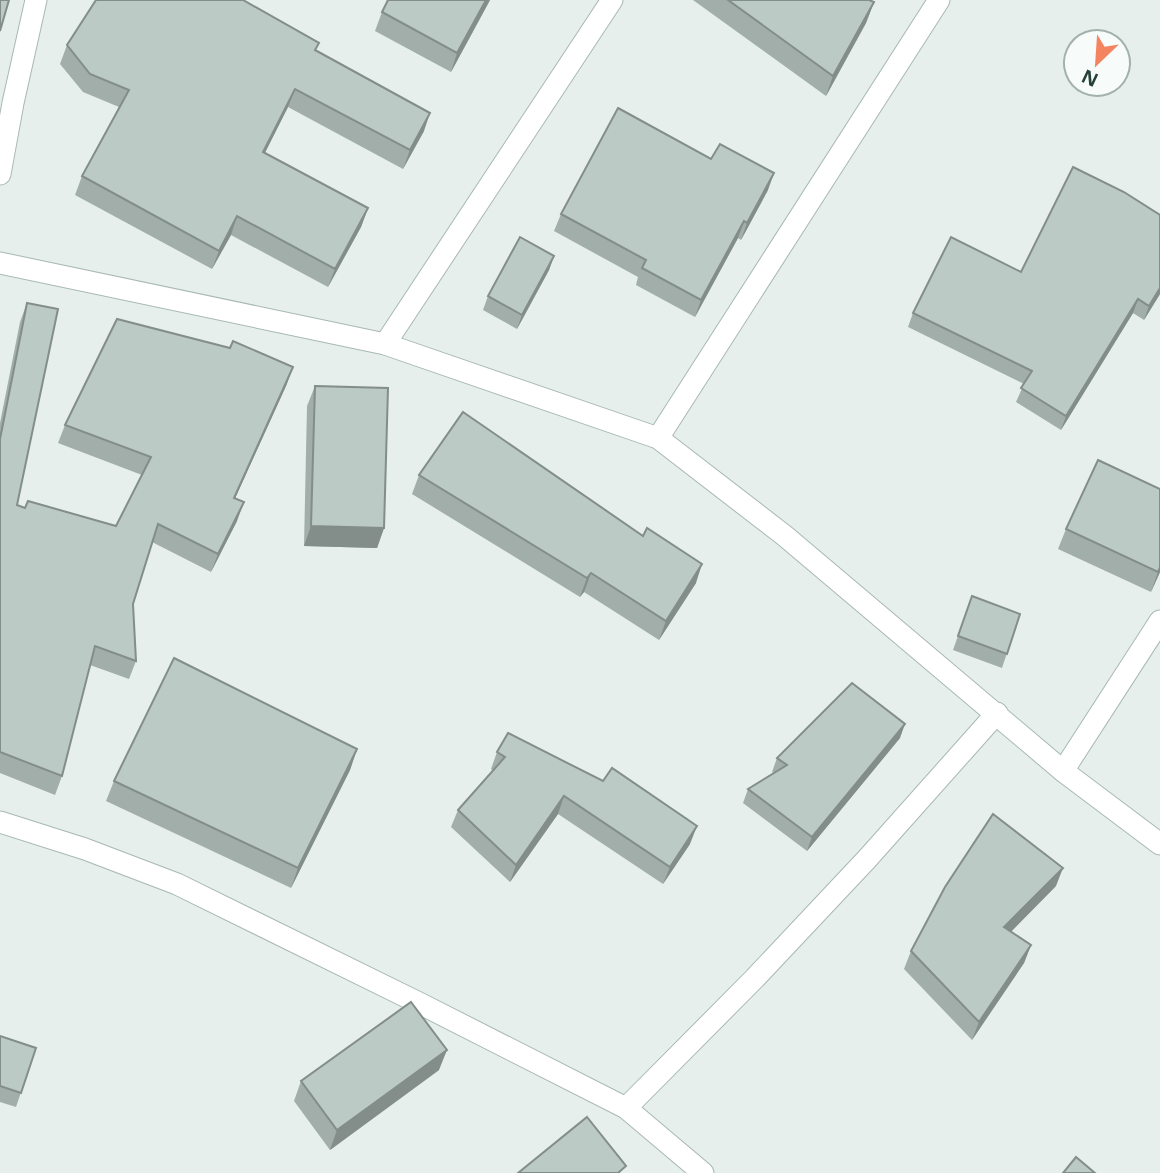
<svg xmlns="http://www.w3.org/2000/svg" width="1160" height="1173" font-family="'Noto Sans',sans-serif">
<rect width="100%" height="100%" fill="#e6efeb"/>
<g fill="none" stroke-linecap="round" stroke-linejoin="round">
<g stroke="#a8b8b2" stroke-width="23">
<g id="minor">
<path d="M 0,174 L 13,103 L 36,0"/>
<path d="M 0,263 L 385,344 L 658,438 L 785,536 L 1063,771 L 1160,844"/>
<path d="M 385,344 L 612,0"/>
<path d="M 658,438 L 939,0"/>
<path d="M 1063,771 L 1160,621"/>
<path d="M 0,822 L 85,849 L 177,884 L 421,1004 L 626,1108"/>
<path d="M 703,1173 L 626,1108 L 755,978 L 867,859 L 997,713"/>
</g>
</g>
<use href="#minor" stroke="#fff" stroke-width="21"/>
</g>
<g fill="#a1aea9">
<path d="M 490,0 L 451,72 L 375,31 L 382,12 Z"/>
<path d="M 693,0 L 869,0 L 874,2 L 866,23 L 826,96 Z"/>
<path d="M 67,45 L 316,51 L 424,131 L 403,169 L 288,107 L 265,153 L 368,208 L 361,227 L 328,287 L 231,235 L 212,269 L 75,195 L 82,176 L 119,107 L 83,92 L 60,64 Z"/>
<path d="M 768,190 L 741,240 L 738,238 L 695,317 L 636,285 L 638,277 L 554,231 L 561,214 Z"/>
<path d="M 1160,215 L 1160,294 L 1144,320 L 1133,313 L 1061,430 L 1016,402 L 1024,384 L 908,327 L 913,313 L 1021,272 Z"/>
<path d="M 554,256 L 549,270 L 517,329 L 483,310 L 488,296 Z"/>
<path d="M 27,303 L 17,505 L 25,508 L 116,526 L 142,475 L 58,443 L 65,425 L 293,367 L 286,386 L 235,498 L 237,521 L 211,572 L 152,542 L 133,604 L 136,661 L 129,679 L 90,665 L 62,776 L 55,795 L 0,773 L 0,423 L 20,322 Z"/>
<path d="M 315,386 L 384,528 L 377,548 L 304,546 L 307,406 Z"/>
<path d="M 419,475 L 696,583 L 659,640 L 584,592 L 580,597 L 412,494 Z"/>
<path d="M 1160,489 L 1160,572 L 1151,592 L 1058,549 L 1066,529 Z"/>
<path d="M 972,596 L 1020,614 L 1002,668 L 953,650 Z"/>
<path d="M 900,738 L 807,851 L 743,803 L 748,789 L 774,773 L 772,772 L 777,758 Z"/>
<path d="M 357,749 L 350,770 L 291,888 L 106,801 L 114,781 Z"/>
<path d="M 497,752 L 690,844 L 663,884 L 558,814 L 510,882 L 451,827 L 458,810 L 493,771 L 491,769 Z"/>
<path d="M 1056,886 L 1011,931 L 1031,945 L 1024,963 L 972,1040 L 904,969 L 911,951 Z"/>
<path d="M 0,1036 L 36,1048 L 16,1107 L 0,1102 Z"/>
<path d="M 439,1070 L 330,1150 L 294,1101 L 301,1081 Z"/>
</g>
<g fill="#838d89">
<path d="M 486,0 L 490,0 L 451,72 L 457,53 Z"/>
<path d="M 874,2 L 866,23 L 826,96 L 833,76 Z"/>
<path d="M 295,89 L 288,107 L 256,170 L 263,152 Z"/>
<path d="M 430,113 L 424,131 L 403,169 L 410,150 Z"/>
<path d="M 774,173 L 768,190 L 741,240 L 747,223 Z"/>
<path d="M 368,208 L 361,227 L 328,287 L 335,269 Z"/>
<path d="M 237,216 L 231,235 L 212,269 L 219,251 Z"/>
<path d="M 744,221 L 738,238 L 695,317 L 701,300 Z"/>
<path d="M 554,256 L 549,270 L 517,329 L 522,315 Z"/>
<path d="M 1160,288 L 1160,294 L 1144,320 L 1149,306 Z"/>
<path d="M 1138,299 L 1133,313 L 1061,430 L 1066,416 Z"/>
<path d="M 293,367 L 286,386 L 227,516 L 234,498 Z"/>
<path d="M 244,502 L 237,521 L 211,572 L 218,554 Z"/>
<path d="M 311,526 L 384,528 L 377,548 L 304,546 Z"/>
<path d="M 702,564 L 696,583 L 659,640 L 666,621 Z"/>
<path d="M 1160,567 L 1160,572 L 1151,592 L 1158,572 Z"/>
<path d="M 591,573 L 584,592 L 580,597 L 587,578 Z"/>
<path d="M 905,724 L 900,738 L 807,851 L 812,837 Z"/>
<path d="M 357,749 L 350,770 L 291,888 L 298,868 Z"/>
<path d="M 564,796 L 558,814 L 510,882 L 516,865 Z"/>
<path d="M 697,826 L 690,844 L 663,884 L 670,867 Z"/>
<path d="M 1063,868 L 1056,886 L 998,945 L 1004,927 Z"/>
<path d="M 1031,945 L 1024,963 L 972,1040 L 979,1022 Z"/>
<path d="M 447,1050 L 439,1070 L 330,1150 L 337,1130 Z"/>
</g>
<g fill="#bbcac4" stroke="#838d89" stroke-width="2">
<path d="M 0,0 L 9,0 L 0,31 Z"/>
<path d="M 96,0 L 243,0 L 319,43 L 315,50 L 430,113 L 410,150 L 295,89 L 263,152 L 368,208 L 335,269 L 237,216 L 219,251 L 82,176 L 129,90 L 90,74 L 67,45 Z"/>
<path d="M 388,0 L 486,0 L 457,53 L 382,12 Z"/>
<path d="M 728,0 L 869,0 L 874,2 L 833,76 Z"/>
<path d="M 618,108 L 711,159 L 720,144 L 774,173 L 747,223 L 744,221 L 701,300 L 642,268 L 646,260 L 561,214 Z"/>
<path d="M 1073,167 L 1124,192 L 1160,215 L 1160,288 L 1149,306 L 1138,299 L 1066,416 L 1021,388 L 1032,371 L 913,313 L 951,237 L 1021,272 Z"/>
<path d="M 520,237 L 554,256 L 522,315 L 488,296 Z"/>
<path d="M 27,303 L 58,309 L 17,505 L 25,508 L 28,501 L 116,526 L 151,457 L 65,425 L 117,319 L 230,348 L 233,341 L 293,367 L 234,498 L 244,502 L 218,554 L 158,524 L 133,604 L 136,661 L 95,646 L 62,776 L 0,752 L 0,439 Z"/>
<path d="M 315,386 L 388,388 L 384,528 L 311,526 Z"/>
<path d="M 463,412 L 643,536 L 647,528 L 702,564 L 666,621 L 591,573 L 587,578 L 419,475 Z"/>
<path d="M 1098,460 L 1160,489 L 1160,567 L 1158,572 L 1066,529 Z"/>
<path d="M 972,596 L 1020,614 L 1007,654 L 958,636 Z"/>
<path d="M 174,658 L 357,749 L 298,868 L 114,781 Z"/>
<path d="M 852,683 L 905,724 L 812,837 L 748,789 L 787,765 L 777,758 Z"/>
<path d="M 508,733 L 603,781 L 612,768 L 697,826 L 670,867 L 564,796 L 516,865 L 458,810 L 505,757 L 497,752 Z"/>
<path d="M 993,814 L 1063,868 L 1004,927 L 1031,945 L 979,1022 L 911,951 L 945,887 Z"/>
<path d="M 411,1002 L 447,1050 L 337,1130 L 301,1081 Z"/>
<path d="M 0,1036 L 36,1048 L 21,1093 L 0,1086 Z"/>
<path d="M 587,1117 L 626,1166 L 618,1173 L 518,1173 Z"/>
<path d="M 1076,1157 L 1095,1173 L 1063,1173 Z"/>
</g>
<g transform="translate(1097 63) rotate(205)"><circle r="33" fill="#f7fbf9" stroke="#a3b1ad" stroke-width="2"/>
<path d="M0-5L12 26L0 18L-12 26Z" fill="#f4845f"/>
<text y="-10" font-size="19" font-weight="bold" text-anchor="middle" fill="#24423a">N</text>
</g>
</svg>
